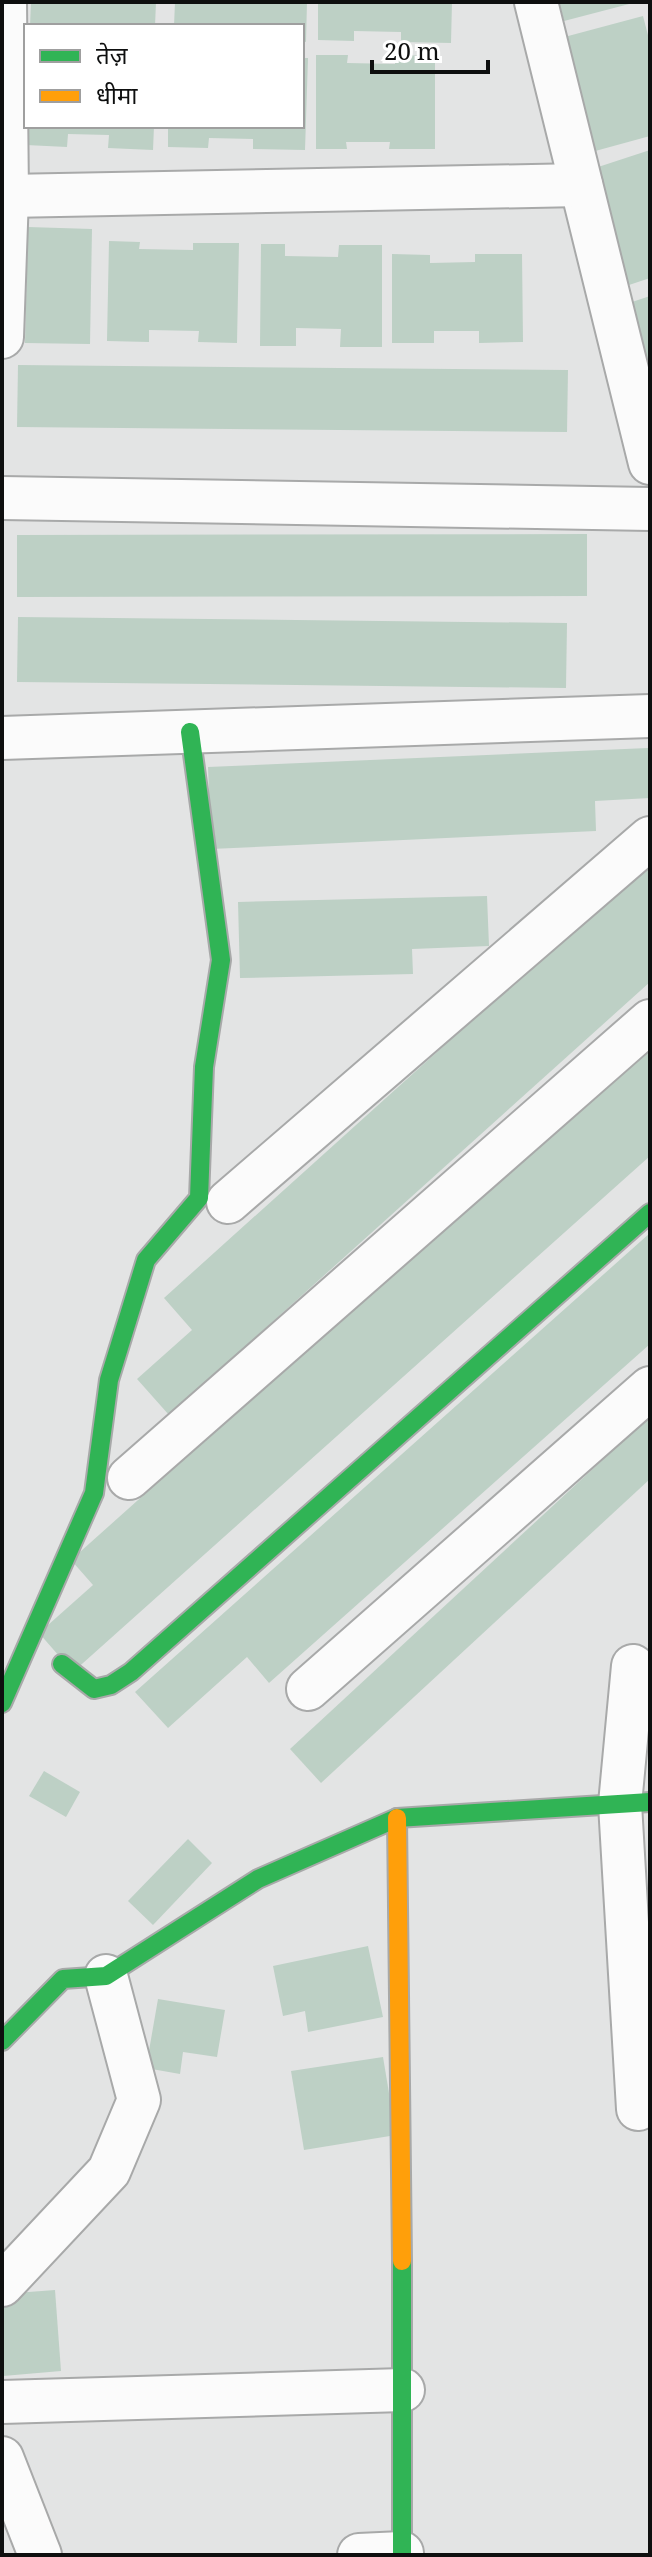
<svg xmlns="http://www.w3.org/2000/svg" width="652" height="2557" font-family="'Noto Serif','Noto Sans Devanagari',serif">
<rect width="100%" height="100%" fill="#e3e4e4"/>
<g fill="#bdd0c5">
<path d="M 31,2 L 156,2 L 155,26 L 30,26 Z"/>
<path d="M 175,2 L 307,2 L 306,42 L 302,41 L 302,26 L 174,26 Z"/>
<path d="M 318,2 L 452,2 L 451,43 L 401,42 L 401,32 L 354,31 L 354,41 L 318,40 Z"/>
<path d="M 559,2 L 633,2 L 633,3 L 564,21 Z"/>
<path d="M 643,16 L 650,43 L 650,136 L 588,153 L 557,39 Z"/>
<path d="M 316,55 L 348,55 L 347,63 L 395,64 L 395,55 L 435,56 L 435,149 L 389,149 L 390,142 L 346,142 L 347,149 L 316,149 Z"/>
<path d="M 302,58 L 308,58 L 305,150 L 253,149 L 253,139 L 209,138 L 208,148 L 168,147 L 168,126 L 302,126 Z"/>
<path d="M 27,126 L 154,126 L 153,150 L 108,148 L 109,135 L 68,134 L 67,147 L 26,145 Z"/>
<path d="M 650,150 L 650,278 L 626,286 L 589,170 Z"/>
<path d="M 28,227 L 92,229 L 90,344 L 25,343 Z"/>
<path d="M 109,241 L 140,242 L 139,249 L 193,250 L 193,243 L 239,243 L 237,343 L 198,342 L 199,331 L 149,330 L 149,342 L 107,341 Z"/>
<path d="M 261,244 L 285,244 L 285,256 L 338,257 L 339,245 L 382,245 L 382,347 L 340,347 L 341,329 L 296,328 L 296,346 L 260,346 Z"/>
<path d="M 392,254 L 430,255 L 430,263 L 475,262 L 475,254 L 522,254 L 523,342 L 479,343 L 479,331 L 434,331 L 434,343 L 392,343 Z"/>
<path d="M 650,296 L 650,385 L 626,304 Z"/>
<path d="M 18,365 L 568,370 L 567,432 L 17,427 Z"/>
<path d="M 587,534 L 587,596 L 17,597 L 17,535 Z"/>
<path d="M 18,617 L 567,623 L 566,688 L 17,682 Z"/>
<path d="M 648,748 L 650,798 L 595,801 L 596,831 L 211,849 L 208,767 Z"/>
<path d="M 650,860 L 650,982 L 169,1415 L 137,1379 L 192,1330 L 164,1298 Z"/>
<path d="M 487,896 L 489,946 L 412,949 L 413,974 L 240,978 L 238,902 Z"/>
<path d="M 650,1042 L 650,1156 L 73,1672 L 39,1633 L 93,1585 L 71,1560 Z"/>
<path d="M 650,1233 L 650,1344 L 269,1683 L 247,1657 L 168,1728 L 135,1692 Z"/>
<path d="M 650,1416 L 650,1479 L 321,1783 L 290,1749 Z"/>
<path d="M 44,1771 L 80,1792 L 66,1817 L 29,1796 Z"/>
<path d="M 188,1839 L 212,1863 L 153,1925 L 128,1901 Z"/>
<path d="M 368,1946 L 383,2017 L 308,2032 L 305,2011 L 283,2016 L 273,1966 Z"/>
<path d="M 158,1999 L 225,2010 L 217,2057 L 183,2052 L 180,2074 L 146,2068 Z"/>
<path d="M 383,2057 L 396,2135 L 304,2150 L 291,2071 Z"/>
<path d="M 55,2290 L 61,2371 L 3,2376 L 2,2294 Z"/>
</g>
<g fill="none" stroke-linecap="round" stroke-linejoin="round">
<g stroke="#a8a9a9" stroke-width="46">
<g id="street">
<path d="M 536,2 L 650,463"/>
<path d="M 7,196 L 581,185"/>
<path d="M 2,337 L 7,196 L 5,2"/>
<path d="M 2,498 L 650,509"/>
<path d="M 2,738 L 650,716"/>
<path d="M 228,1202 L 650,838"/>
<path d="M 129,1478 L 650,1021"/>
<path d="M 633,1666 L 620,1804 L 638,2109"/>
<path d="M 308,1689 L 650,1388"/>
<path d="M 2,2285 L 109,2171 L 139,2100 L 106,1976"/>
<path d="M 2,2402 L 403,2390"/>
<path d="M 2,2458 L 40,2555"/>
<path d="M 359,2555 L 402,2553"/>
</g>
</g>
<g stroke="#a8a9a9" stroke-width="22">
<g id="fast">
<path d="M 62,1664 L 94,1689 L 111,1685 L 131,1672 L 650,1213"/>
<path d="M 2,1703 L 94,1493 L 109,1380 L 146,1260 L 199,1198 L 204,1067 L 221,960 L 190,732"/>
<path d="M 2,2041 L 63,1979 L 106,1976 L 258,1879 L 397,1818 L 650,1802"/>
<path d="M 402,2261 L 402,2555"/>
</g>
</g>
<g stroke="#a8a9a9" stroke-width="22">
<path id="slow" d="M 397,1818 L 402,2261"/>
</g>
<use href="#street" stroke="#fbfbfb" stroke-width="42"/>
<use href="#fast" stroke="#30b455" stroke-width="18"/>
<use href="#slow" stroke="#ff9f0a" stroke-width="18"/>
</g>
<rect width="652" height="2557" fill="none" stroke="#0e0f0f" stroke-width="8"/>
<rect x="24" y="24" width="280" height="104" fill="#ffffff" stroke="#9f9f9f" stroke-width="2"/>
<rect x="40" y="50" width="40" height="12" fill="#30b455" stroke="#9f9f9f" stroke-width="2"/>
<text x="96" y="64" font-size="24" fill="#0e0f0f">तेज़</text>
<rect x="40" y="90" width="40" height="12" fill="#ff9f0a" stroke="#9f9f9f" stroke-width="2"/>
<text x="96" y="104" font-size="24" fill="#0e0f0f">धीमा</text>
<path d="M372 60v12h116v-12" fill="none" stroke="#0e0f0f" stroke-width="4"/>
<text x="384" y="60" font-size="24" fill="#0e0f0f" stroke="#ffffff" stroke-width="6" paint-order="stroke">20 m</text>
</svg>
